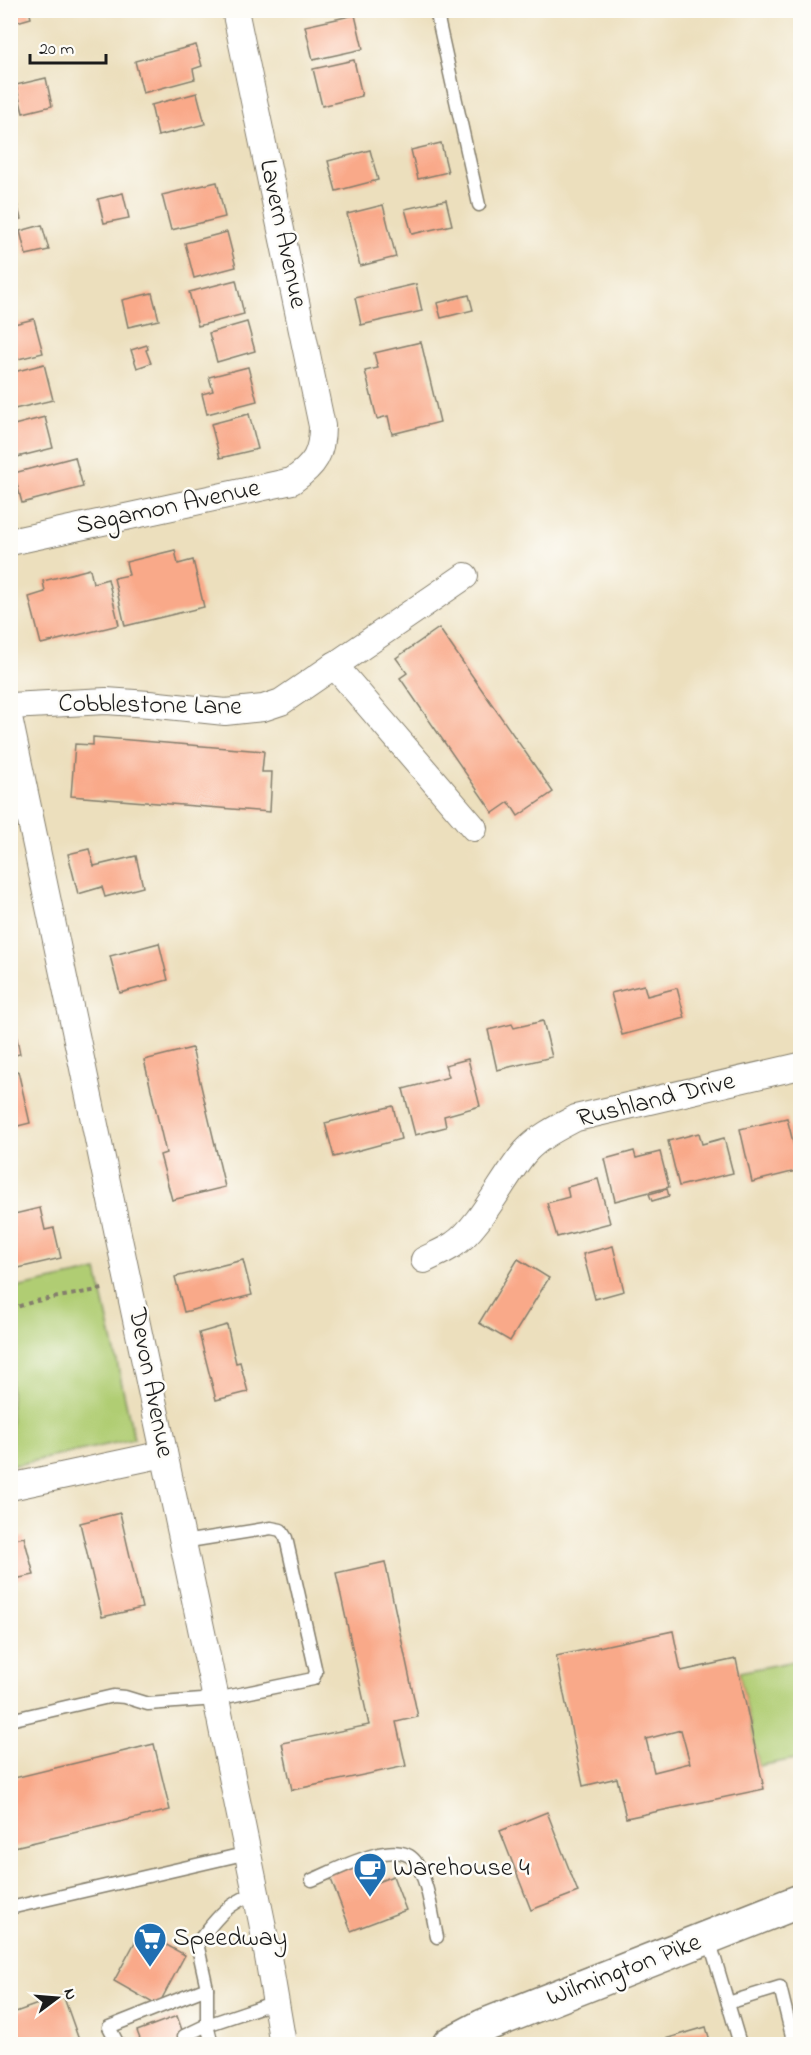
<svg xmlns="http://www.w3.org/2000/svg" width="811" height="2055" font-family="'Indie Flower',sans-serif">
<rect width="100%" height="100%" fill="#fdfcf7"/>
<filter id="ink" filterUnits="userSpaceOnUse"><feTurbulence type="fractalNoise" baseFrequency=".0167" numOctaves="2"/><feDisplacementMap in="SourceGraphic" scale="12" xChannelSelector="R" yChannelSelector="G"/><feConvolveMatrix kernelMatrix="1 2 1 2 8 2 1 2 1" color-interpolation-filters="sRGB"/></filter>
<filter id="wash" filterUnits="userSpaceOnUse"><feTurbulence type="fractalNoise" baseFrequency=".008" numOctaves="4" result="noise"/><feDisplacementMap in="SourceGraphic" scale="24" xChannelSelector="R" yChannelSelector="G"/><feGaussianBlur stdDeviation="1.35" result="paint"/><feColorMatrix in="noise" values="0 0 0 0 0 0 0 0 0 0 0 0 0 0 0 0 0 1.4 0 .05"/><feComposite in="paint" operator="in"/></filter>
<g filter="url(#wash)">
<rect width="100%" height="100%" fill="#ecdfbd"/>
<g fill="#b0cd73" stroke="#667448" stroke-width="1.5">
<path d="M 97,1271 L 134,1439 L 11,1466 L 11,1289 Z"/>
<path d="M 800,1660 L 800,1758 L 759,1766 L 739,1672 Z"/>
</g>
<g id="blocks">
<g fill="#f9a989" fill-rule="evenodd">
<path d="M 10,10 L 29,10 L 31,18 L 10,24 Z"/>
<path d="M 355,15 L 363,49 L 313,60 L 305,26 Z"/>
<path d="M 196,45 L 202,66 L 193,69 L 195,79 L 143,93 L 135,61 Z"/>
<path d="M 354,60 L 362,96 L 322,106 L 313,69 Z"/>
<path d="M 46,78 L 52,106 L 23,113 L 16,85 Z"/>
<path d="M 197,93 L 205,124 L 158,136 L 151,105 Z"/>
<path d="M 441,143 L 448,172 L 418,179 L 411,150 Z"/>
<path d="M 370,150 L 378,180 L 336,191 L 328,161 Z"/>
<path d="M 217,182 L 225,217 L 171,230 L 162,195 Z"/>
<path d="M 10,185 L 12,185 L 21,219 L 10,222 Z"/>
<path d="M 123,193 L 129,218 L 104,223 L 98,199 Z"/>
<path d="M 446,200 L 452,225 L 412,234 L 405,209 Z"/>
<path d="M 383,205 L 396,257 L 360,266 L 347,214 Z"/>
<path d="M 42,225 L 49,250 L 26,255 L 20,231 Z"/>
<path d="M 227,232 L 236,267 L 194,278 L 185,243 Z"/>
<path d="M 236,280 L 244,314 L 198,326 L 189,292 Z"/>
<path d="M 416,284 L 422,311 L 361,325 L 355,298 Z"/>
<path d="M 152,293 L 159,320 L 128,327 L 122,300 Z"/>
<path d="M 469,295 L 473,310 L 441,318 L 437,303 Z"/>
<path d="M 34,319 L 43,353 L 10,361 L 10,325 Z"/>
<path d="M 247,322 L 255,351 L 217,362 L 209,333 Z"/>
<path d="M 421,342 L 440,422 L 392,434 L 388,416 L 377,419 L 365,371 L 378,368 L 374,353 Z"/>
<path d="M 147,345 L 148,349 L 146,350 L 151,363 L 137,368 L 131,350 Z"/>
<path d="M 44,364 L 53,400 L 10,410 L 10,373 Z"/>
<path d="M 248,367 L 257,401 L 207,414 L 202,394 L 213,391 L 209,377 Z"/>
<path d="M 249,414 L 258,449 L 220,458 L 211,424 Z"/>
<path d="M 45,417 L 53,448 L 17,457 L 10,426 Z"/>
<path d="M 75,457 L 83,487 L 22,503 L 14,473 Z"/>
<path d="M 175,550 L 178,564 L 193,560 L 204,607 L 125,626 L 114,578 L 129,575 L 126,562 Z"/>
<path d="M 90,569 L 93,583 L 108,579 L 119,625 L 41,644 L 29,597 L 45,592 L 43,581 Z"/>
<path d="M 439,628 L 553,792 L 518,816 L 509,802 L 493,813 L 400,678 L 407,673 L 396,658 Z"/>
<path d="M 93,737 L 264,751 L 262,772 L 272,772 L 270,812 L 71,796 L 75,744 L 93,745 Z"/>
<path d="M 89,849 L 94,866 L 136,856 L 143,887 L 105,897 L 102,887 L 78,894 L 68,854 Z"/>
<path d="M 159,943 L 168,980 L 120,993 L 110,956 Z"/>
<path d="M 644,985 L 647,996 L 677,988 L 685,1018 L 622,1035 L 611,993 Z"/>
<path d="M 543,1021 L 552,1057 L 497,1070 L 488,1030 L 512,1024 L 514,1028 Z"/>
<path d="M 14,1024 L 20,1054 L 10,1056 L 10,1025 Z"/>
<path d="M 192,1048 L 225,1187 L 172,1200 L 160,1155 L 166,1153 L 144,1060 Z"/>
<path d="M 468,1059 L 480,1106 L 444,1116 L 446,1127 L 415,1135 L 403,1089 L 449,1077 L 445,1065 Z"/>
<path d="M 18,1071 L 30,1123 L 10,1128 L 10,1073 Z"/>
<path d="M 393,1106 L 401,1139 L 334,1157 L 325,1123 Z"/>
<path d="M 787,1118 L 800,1170 L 752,1182 L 740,1129 Z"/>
<path d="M 699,1133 L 702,1144 L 724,1138 L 733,1173 L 679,1186 L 668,1141 Z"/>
<path d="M 634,1151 L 636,1158 L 660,1152 L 669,1187 L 615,1201 L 605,1159 Z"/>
<path d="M 598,1179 L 610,1223 L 557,1237 L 547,1203 L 569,1197 L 567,1187 Z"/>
<path d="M 667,1189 L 669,1196 L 652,1201 L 649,1194 Z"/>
<path d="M 40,1208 L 45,1230 L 54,1228 L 61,1258 L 10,1270 L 10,1215 Z"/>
<path d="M 613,1246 L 624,1291 L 595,1299 L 583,1254 Z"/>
<path d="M 518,1259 L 549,1278 L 510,1341 L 479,1323 Z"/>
<path d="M 243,1260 L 252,1295 L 184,1312 L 175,1277 Z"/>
<path d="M 227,1325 L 236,1363 L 240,1362 L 248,1392 L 216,1400 L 199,1333 Z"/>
<path d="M 120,1513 L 142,1608 L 102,1617 L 80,1523 Z"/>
<path d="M 24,1537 L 34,1575 L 10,1580 L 10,1540 Z"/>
<path d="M 385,1562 L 418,1717 L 396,1722 L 406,1766 L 292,1790 L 282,1743 L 369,1725 L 336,1573 Z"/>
<path d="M 673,1631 L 681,1671 L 736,1659 L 764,1789 L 626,1818 L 617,1778 L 583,1786 L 556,1656 ZM 681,1730 L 690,1763 L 654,1772 L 646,1739 Z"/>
<path d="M 154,1744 L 170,1810 L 10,1848 L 10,1779 Z"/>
<path d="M 547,1812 L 578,1892 L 531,1910 L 500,1831 Z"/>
<path d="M 357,1857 L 367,1886 L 393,1876 L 406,1910 L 351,1931 L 327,1869 Z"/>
<path d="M 141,1931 L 185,1955 L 158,2006 L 114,1981 Z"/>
<path d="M 63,1995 L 79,2040 L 66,2044 L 10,2044 L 10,2014 Z"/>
<path d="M 177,2016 L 187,2044 L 142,2044 L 137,2031 Z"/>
<path d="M 706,2027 L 711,2044 L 656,2044 L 655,2042 Z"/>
</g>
</g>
</g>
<g filter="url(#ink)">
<use href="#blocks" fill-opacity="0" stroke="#847e6c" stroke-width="1.5"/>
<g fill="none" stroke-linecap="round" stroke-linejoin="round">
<g stroke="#847e6c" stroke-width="15">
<g id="service">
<path d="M 436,10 L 479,205"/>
<path d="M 10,1720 L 113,1696 L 125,1697 L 148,1704 L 216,1699 L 313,1679 L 316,1672 L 286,1538 L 281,1530 L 271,1528 L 183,1542"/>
<path d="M 312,1880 C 335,1871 396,1836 415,1861 C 428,1880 432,1915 437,1937"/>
<path d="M 10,1908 L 248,1853"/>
<path d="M 709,1939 L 740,2044"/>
<path d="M 728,2003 L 780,1987 L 794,2044"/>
<path d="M 184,2036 L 207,2025 L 275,2002"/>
<path d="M 118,2044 L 109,2027 L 207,1988"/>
<path d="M 212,2044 L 207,2025 L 207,1988 L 197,1943 C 218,1917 223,1907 256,1892"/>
</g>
</g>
<g stroke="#847e6c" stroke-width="28">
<g id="minor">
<path d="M 10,542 L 292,481 C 315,465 322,454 322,426 L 235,10"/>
<path d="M 334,665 L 474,828"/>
<path d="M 10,706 L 106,701 L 149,704 L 225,712 L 263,708 L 281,702 L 465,576"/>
<path d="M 10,722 L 216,1699 L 262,1922 L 283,2044"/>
<path d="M 424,1260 C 434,1255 444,1251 453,1245 C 480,1228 504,1176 526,1151 C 540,1136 559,1127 576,1118 L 800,1066"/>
<path d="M 10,1487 L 164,1454"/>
</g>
</g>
<g stroke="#847e6c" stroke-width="36">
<path id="primary" d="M 449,2044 L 483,2026 L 800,1901"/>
</g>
<path stroke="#847e6c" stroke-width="4" stroke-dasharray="4.5 4.5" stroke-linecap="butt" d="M 10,1309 L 36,1301 L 103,1289"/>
<use href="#service" stroke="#fff" stroke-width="12"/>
<use href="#minor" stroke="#fff" stroke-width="26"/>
<use href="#primary" stroke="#fff" stroke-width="33"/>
</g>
</g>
<defs>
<g id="cafe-pin" transform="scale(1.725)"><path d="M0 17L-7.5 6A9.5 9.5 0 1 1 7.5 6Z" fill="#1f6fb2" stroke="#fdfcf7"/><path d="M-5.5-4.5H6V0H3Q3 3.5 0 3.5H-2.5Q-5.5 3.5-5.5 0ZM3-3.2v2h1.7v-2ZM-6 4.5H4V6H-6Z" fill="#fff"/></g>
<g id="supermarket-pin" transform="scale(1.725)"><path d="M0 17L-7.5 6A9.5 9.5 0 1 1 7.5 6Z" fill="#1f6fb2" stroke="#fdfcf7"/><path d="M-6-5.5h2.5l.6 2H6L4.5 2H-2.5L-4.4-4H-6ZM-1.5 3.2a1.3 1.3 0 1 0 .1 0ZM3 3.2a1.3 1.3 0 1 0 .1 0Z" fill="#fff"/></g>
</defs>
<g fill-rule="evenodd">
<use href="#cafe-pin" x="370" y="1869"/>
<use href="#supermarket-pin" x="150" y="1939"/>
</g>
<g text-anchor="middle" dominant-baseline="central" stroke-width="5" stroke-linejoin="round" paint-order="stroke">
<g font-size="26" fill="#1c1c1c" stroke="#fdfcf7">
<text transform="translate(282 234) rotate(78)">Lavern Avenue</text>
<text transform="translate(168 508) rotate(-12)">Sagamon Avenue</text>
<text transform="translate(150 706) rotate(1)">Cobblestone Lane</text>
<text transform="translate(656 1101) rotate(-14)">Rushland Drive</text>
<text transform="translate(150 1383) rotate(79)">Devon Avenue</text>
<text transform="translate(624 1971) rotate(-21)">Wilmington Pike</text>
</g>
<g font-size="26" fill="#1c1c1c" stroke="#fdfcf7" text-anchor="start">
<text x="393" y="1869">Warehouse 4</text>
<text x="173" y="1939">Speedway</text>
</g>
</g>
<rect width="811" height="2055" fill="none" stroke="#fdfcf7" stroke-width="36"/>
<g transform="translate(57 1998) rotate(74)" stroke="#fdfcf7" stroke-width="4.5" paint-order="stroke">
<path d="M0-4.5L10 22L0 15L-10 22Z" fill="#1c1c1c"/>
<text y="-9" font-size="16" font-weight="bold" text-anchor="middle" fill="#1c1c1c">N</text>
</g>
<path d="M30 54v9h76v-9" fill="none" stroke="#1c1c1c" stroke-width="3"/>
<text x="39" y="54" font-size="18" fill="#1c1c1c" stroke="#fdfcf7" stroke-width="4.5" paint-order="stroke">20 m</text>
</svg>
